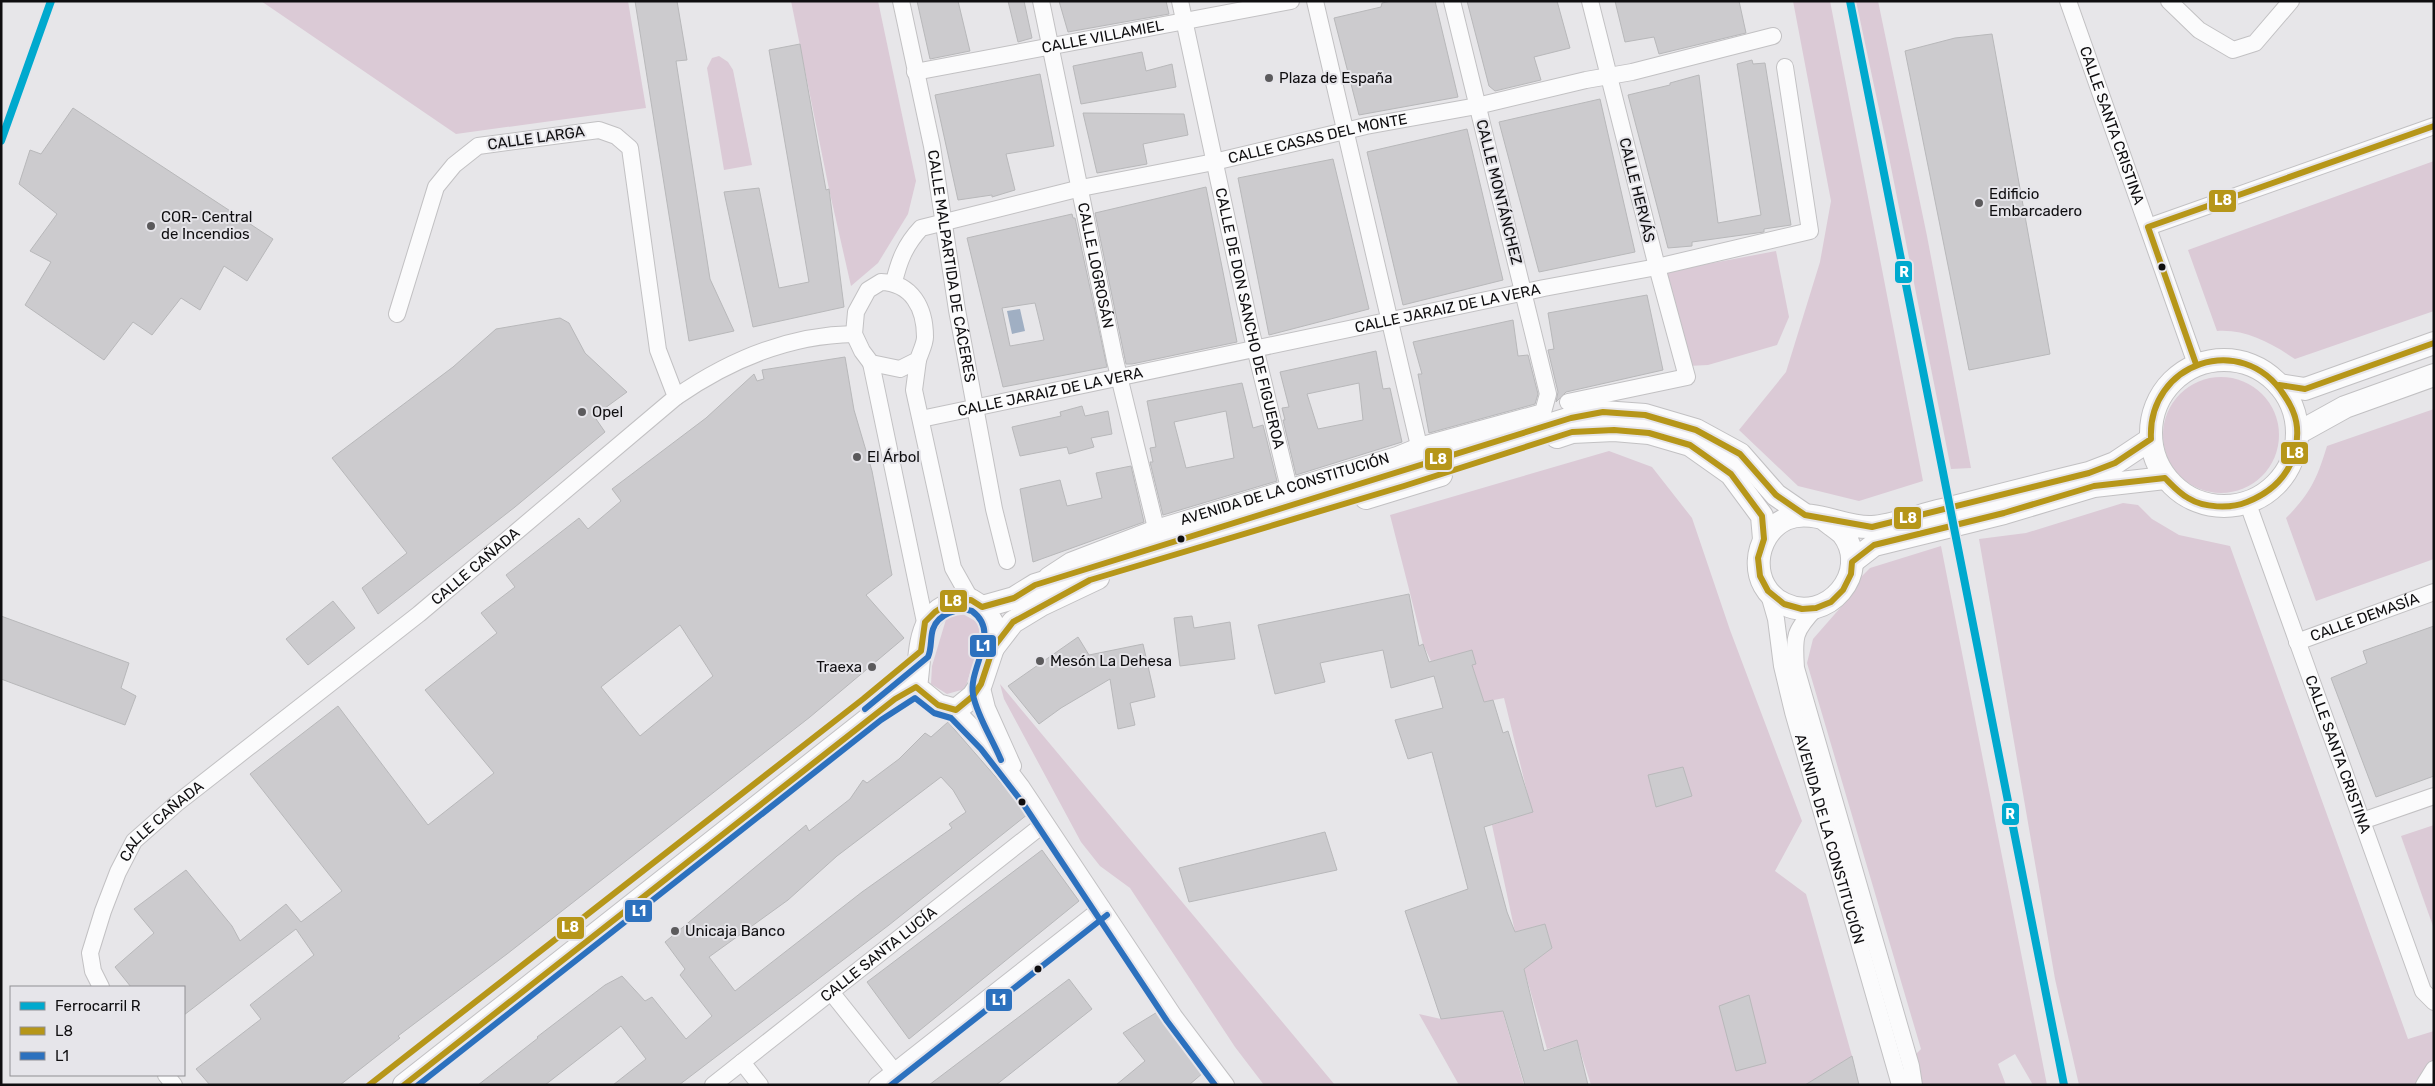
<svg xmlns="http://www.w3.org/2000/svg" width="2435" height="1086" font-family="Rubik,sans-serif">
<rect width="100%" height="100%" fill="#e7e6e9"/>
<g fill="#dbcad6">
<path d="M 261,1 L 628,1 L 646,108 L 456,134 Z"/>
<path d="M 791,1 L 878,1 L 916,181 L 908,214 L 878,263 L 851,286 L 829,189 Z"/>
<path d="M 1793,1 L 1830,1 L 1923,481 L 1859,501 L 1798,486 L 1739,430 L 1786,372 L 1820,262 L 1831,201 Z"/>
<path d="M 1856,1 L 1878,1 L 1927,236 L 1971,468 L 1951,469 L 1885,137 Z"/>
<path d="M 719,56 L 728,62 L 733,70 L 752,165 L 724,170 L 707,68 L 712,58 Z"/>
<path d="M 2434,161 L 2434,311 L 2295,359 C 2271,343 2246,329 2217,331 L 2188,250 Z"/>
<path d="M 1776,251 L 1789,317 L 1777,345 L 1708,365 L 1688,366 L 1665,272 Z"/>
<circle cx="2221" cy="435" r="58"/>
<path d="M 2434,409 L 2434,559 L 2316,601 L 2286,518 C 2310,494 2317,479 2327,446 Z"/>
<path d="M 1609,451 L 1652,467 L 1692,518 L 1730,630 L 1802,821 L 1775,871 L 1806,894 L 1852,1056 L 1805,1085 L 1591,1085 L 1577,1041 L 1547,1049 L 1524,969 L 1552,948 L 1545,924 L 1515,932 L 1492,825 L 1532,812 L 1504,698 L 1484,702 L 1468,652 L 1431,661 L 1423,644 L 1390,515 Z"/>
<path d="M 2123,503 L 2138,505 L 2152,519 L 2179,535 L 2230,546 L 2408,1039 L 2434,1031 L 2434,1085 L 2079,1085 L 2055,979 L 1979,539 L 2026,533 Z"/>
<path d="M 1941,546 L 2047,1085 L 2033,1085 L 2015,1054 L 1998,1064 L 2006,1085 L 1923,1085 L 1915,1055 L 1921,1049 L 1807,663 L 1813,639 L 1855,591 L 1861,577 L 1870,568 Z"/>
<path d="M 961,613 L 979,623 L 980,642 L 965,689 L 947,694 L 931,684 L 932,666 L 947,616 Z"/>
<path d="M 1000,684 L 1335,1085 L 1264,1085 L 1235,1047 L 1130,888 L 1100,866 L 1081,842 L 1004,699 Z"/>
<path d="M 2434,825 L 2434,929 L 2401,836 Z"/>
<path d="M 1501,1006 L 1524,1085 L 1459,1085 L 1419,1014 L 1441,1019 Z"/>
</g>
<path fill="#a0afc3" d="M 1020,309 L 1025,331 L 1012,334 L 1007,311 Z"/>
<g fill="#cccbce" stroke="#b8b8ba" fill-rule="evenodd">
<path d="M 635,1 L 677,1 L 687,60 L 676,61 L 710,279 L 734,331 L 689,341 Z"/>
<path d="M 917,1 L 958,1 L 970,51 L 930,59 Z"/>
<path d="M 1008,1 L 1024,1 L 1032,38 L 1018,42 Z"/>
<path d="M 1059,1 L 1166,1 L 1169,14 L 1068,32 Z"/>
<path d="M 1391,1 L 1435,1 L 1458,97 L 1359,115 L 1334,18 L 1381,7 L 1382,3 Z"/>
<path d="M 1467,1 L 1557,1 L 1570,48 L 1534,57 L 1541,80 L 1495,91 L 1489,86 Z"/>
<path d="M 1615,1 L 1739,1 L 1746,33 L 1659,54 L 1654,37 L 1625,42 Z"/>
<path d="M 1992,34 L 2050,354 L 1969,370 L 1905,51 L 1955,38 Z"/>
<path d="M 800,44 L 826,190 L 829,189 L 844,307 L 753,327 L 724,192 L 759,188 L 779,288 L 809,282 L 769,50 Z"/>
<path d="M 1142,52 L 1146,71 L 1172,64 L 1176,87 L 1081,104 L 1073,66 Z"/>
<path d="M 1752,60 L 1753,64 L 1765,63 L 1791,225 L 1764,229 L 1764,232 L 1692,242 L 1692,246 L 1668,248 L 1628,95 L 1670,85 L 1670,83 L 1699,75 L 1718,223 L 1761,215 L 1737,64 Z"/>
<path d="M 1040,74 L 1054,146 L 1006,154 L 1015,190 L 992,197 L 992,195 L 958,200 L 935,95 Z"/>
<path d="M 1600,99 L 1635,252 L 1539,272 L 1499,122 Z"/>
<path d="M 73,108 L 273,239 L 247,281 L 224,266 L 200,310 L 181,298 L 152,335 L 133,322 L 104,360 L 25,305 L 51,262 L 30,251 L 57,214 L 19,184 L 30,150 L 41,154 Z"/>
<path d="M 1083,113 L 1184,114 L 1188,135 L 1143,144 L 1147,164 L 1097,173 Z"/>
<path d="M 1467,129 L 1503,280 L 1403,305 L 1367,152 Z"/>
<path d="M 1333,159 L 1369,309 L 1269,335 L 1238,178 Z"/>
<path d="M 1206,187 L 1237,342 L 1132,364 L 1126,364 L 1095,213 Z"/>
<path d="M 1072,214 L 1073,218 L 1075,218 L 1107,367 L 1003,387 L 967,238 ZM 1035,303 L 1044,340 L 1010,346 L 1002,308 Z"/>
<path d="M 1647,295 L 1663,370 L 1566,392 L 1556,402 L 1558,392 L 1548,350 L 1554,349 L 1548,313 Z"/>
<path d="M 560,318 L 569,323 L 585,353 L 627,392 L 594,416 L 605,432 L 515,507 L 378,614 L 362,588 L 407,553 L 332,458 L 453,367 L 496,329 Z"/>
<path d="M 1513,320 L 1518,356 L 1528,355 L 1538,394 L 1535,404 L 1429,433 L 1418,374 L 1422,374 L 1413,342 Z"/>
<path d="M 1376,351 L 1383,389 L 1390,388 L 1402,442 L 1296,475 L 1283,420 L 1285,420 L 1282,408 L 1289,407 L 1280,372 ZM 1359,383 L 1363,420 L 1318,429 L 1307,394 Z"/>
<path d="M 845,357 L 854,410 L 872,471 L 892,575 L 866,595 L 904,638 L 810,717 L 507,954 L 398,1036 L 400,1038 L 340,1085 L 210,1085 L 196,1069 L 261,1019 L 250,1005 L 314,955 L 296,929 L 184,1015 L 184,987 L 131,987 L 115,967 L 154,933 L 134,909 L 186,870 L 232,926 L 240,941 L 286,904 L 301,922 L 342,891 L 250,774 L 338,706 L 428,825 L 494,773 L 425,690 L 497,633 L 481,613 L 515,587 L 506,575 L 579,518 L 588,529 L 621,501 L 612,489 L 706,418 L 754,374 L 757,381 L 764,379 L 762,370 ZM 680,625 L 713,676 L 640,736 L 601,687 Z"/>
<path d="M 1242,383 L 1253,428 L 1263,425 L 1277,481 L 1163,515 L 1150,462 L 1153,462 L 1150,448 L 1156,447 L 1147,401 ZM 1226,411 L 1234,458 L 1186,468 L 1174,422 Z"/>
<path d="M 1082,406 L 1085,416 L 1108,411 L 1112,434 L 1091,438 L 1094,447 L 1069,454 L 1067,447 L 1020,456 L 1012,427 L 1061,416 L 1060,412 Z"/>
<path d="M 1131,466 L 1144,522 L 1033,562 L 1020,489 L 1060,480 L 1067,506 L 1102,498 L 1096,473 Z"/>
<path d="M 1409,594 L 1419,646 L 1423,644 L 1429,662 L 1472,650 L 1476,664 L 1472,665 L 1484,702 L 1493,700 L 1503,733 L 1508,731 L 1533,812 L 1484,827 L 1507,912 L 1515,932 L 1545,924 L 1552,948 L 1524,969 L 1544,1051 L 1577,1040 L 1588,1085 L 1525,1085 L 1503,1011 L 1441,1019 L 1405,911 L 1468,889 L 1432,752 L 1408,759 L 1395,720 L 1443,708 L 1434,676 L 1391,688 L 1383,650 L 1320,663 L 1325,682 L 1275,694 L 1258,625 Z"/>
<path d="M 333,601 L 355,628 L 308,665 L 286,639 Z"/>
<path d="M 1,616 L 129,663 L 121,688 L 136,696 L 125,725 L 1,679 Z"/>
<path d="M 1192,616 L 1194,628 L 1230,622 L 1235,659 L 1180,666 L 1174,618 Z"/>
<path d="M 2434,626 L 2434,776 L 2376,797 L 2331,678 L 2367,663 L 2363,651 Z"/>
<path d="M 1078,637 L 1089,655 L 1143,644 L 1155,697 L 1130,703 L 1135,725 L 1118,729 L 1110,679 L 1061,708 L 1039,724 L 1008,686 Z"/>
<path d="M 948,722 L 1028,814 L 889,925 L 679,1085 L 613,1085 L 646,1059 L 621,1026 L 545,1085 L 478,1085 L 538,1038 L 537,1037 L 605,985 L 622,976 L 645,1001 L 652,997 L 686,1039 L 712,1016 L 680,975 L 685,969 L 665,942 L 806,825 L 809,831 L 850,799 L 863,780 L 867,783 L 899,759 L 925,733 L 931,737 ZM 941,777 L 953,790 L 966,812 L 949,824 L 952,828 L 862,892 L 735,991 L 709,957 L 788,900 L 837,856 Z"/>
<path d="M 1683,767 L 1692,796 L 1656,807 L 1648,775 Z"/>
<path d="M 1325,832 L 1337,870 L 1189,902 L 1179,868 Z"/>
<path d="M 1042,850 L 1079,901 L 909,1039 L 867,982 Z"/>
<path d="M 1069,979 L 1092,1009 L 996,1085 L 929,1085 Z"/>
<path d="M 1749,995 L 1766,1063 L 1736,1071 L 1719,1006 Z"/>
<path d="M 1159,1011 L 1204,1072 L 1189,1085 L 1116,1085 L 1145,1061 L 1123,1033 Z"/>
<path d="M 1852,1056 L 1859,1085 L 1805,1085 Z"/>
</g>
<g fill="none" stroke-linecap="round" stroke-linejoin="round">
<g stroke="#c2c1c3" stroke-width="18">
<g id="street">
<path id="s1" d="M 901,1 L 932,146 L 957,310 L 994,509 L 1007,561"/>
<path id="s2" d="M 1041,1 L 1115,360 L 1156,528"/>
<path id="s3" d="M 1180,1 L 1251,331 L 1289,488"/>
<path d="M 1315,1 L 1419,446"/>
<path id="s4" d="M 2068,1 L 2196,364"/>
<path d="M 2169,1 L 2199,30 L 2233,50 L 2255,43 L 2291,1"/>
<path id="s5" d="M 915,72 L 1291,1"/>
<path d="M 2148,227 L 2434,126"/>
<path d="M 881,282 C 912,283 925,308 925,337 C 925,344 920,353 918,360 L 900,369 L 871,363 L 862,351 L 854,334 L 856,312 L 868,290 Z"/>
<path id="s6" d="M 894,282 C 899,261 905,245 921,228 L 1081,188 L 1214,162 L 1366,126 L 1477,106 L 1586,80 L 1632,72 L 1773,36"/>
<path d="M 918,360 L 914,390 L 953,568 L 971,600"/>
<path d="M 871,363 L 925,622"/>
<path d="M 676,397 C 728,361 789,335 854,334"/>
<path d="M 1568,402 L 1687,377 L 1657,267 L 1590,1"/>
<path id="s7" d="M 921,419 L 1544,288 L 1657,267 L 1810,231 L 1785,67"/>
<path id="s8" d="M 2248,504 L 2423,991 L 2434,1002"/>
<path id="s9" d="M 1047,576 L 1070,561 L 1156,528 L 1397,455 L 1419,446 L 1543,412 L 1548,394 L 1452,1"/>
<path id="s10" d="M 1768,591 L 1776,619 L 1782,666 L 1793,712 L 1900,1085"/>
<path d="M 1816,608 C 1793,632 1794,637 1796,668 L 1911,1066 L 1914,1085"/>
<path id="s11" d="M 2297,642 L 2434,592"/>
<path d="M 981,684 L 987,708 L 1013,766"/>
<path d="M 956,710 L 988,743 L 1021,786 L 1174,1016 L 1226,1085"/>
<path d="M 2362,821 L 2434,796"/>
<path id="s12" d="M 101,987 L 93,971 L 90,953 L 103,911 L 118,872 L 134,841 L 176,804 L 419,614 L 676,397 L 658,350 L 630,148 L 616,136 L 599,130 L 478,146 L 454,165 L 436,187 L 397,314"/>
<path d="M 831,992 L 894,1071"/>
<path d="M 742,1062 L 760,1085"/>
<path d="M 166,1075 L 174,1085"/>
<path id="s13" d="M 713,1085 L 1045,823"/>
<path d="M 877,1085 L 1102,908"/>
<path d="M 2424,1085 L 2434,1069"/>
</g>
</g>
<g stroke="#c2c1c3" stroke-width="24">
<g id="secondary">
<circle cx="2224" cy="433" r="73"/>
<path d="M 2279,385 L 2305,389 L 2434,343"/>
<path d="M 2298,433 L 2345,407 L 2434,375"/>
<path d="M 1557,437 L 1572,432 L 1614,430 L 1649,433 L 1690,445 L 1731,474 L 1762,516 L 1764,539"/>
<path d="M 1366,498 L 1441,475"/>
<path d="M 1825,520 C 1830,524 1838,529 1843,534 C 1872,572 1827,625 1784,604 C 1748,587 1752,535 1786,519 C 1812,507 1845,529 1872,527 C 1892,526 1918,516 1938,511 C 1989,498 2039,485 2089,473 L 2115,463 L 2151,439"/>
<path d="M 1852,562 L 1874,545 L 2004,513 L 2094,486 L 2165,478"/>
<path d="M 971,600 L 982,607 L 992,622 L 993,648 L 981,684 L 973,696 L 956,710 L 938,705 L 916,687 C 922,644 916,604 971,600 Z"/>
<path d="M 982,607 L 1014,598 L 1035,585 L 1571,418 L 1603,412 L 1645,415 L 1696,430 L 1740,454 L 1776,495 L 1805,515"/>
<path d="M 993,648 L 1013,622 L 1041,605 L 1098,578"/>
<path d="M 404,1085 L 876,713 L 916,687"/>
</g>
</g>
<use href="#street" stroke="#fbfbfc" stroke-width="16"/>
<use href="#secondary" stroke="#fbfbfc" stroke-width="22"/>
<g stroke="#e6e5ea" stroke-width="10">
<g id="bus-1">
<path d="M 2196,364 L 2148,227 L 2434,126"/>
<path d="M 2279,385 L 2305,389 L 2434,343"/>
<path d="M 369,1085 L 863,699 L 921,651 L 925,622 L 935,612 L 952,601 L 971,600 L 982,607 L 1014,598 L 1035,585 L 1571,418 L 1603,412 L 1645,415 L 1696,430 L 1740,454 L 1776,495 L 1805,515 L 1872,527 L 2089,473 L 2115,463 L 2151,439 C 2147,363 2242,330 2284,395 C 2297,414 2300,429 2295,452 C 2288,477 2270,493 2247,502 C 2230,509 2204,508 2188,498 C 2179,493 2172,485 2165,478 L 2094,486 L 2004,513 L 1874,545 L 1852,562 L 1851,574 L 1843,590 L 1831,602 L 1816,608 L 1802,609 L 1784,604 L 1768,591 L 1760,576 L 1758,558 L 1764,539 L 1762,516 L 1731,474 L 1690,445 L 1649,433 L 1614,430 L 1572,432 L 1404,486 L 1090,580 L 1013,622 L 993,648 L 981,684 L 973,696 L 956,710 L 938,705 L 916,687 L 895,699 L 404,1085"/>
</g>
</g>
<g stroke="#e6e5ea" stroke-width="10">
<g id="bus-2">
<path d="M 865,709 L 928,657 C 932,648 930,638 933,629 C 938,614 958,607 972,611 C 1002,633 968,667 973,695 C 978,718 992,738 1001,760"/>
<path d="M 418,1085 L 881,720 L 915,698 L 934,713 L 951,718 L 981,749 L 1022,802 L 1167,1021 L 1215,1085"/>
<path d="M 891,1085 L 1107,915"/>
</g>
</g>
<use href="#bus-1" stroke="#b69619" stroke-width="6"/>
<use href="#bus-2" stroke="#2c71be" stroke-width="6"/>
<g stroke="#e6e5ea" stroke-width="11">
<g id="rail-1">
<path d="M 1850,1 L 2064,1085"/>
<path d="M 1,141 L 51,1"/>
</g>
</g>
<use href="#rail-1" stroke="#00a9ce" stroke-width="8"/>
</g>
<g fill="#5b5a5c" stroke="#e6e5ea" stroke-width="2">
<circle cx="1269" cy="78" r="5"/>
<circle cx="1979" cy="203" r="5"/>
<circle cx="151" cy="226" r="5"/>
<circle cx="582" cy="412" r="5"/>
<circle cx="857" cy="457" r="5"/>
<circle cx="1040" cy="661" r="5"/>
<circle cx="872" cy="667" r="5"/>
<circle cx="675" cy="931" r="5"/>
</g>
<g fill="#0f0e10" stroke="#e6e5ea" stroke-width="2">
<circle cx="2162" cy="267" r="4.5"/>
<circle cx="1181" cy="539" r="4.5"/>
<circle cx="1022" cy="802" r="4.5"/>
<circle cx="1038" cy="969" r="4.5"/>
</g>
<g text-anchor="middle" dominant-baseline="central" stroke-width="4" stroke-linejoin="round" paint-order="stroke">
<g font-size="15" fill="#0f0e10" stroke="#e6e5ea">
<text stroke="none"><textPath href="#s5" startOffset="191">CALLE VILLAMIEL</textPath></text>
<text stroke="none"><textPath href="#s4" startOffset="132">CALLE SANTA CRISTINA</textPath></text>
<text transform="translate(536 138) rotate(-8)">CALLE LARGA</text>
<text stroke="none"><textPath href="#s6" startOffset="468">CALLE CASAS DEL MONTE</textPath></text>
<text transform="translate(1637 190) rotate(76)">CALLE HERVÁS</text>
<text transform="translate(1499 192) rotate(76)">CALLE MONTÁNCHEZ</text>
<text stroke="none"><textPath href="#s2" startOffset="270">CALLE LOGROSÁN</textPath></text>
<text stroke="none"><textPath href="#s1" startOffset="270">CALLE MALPARTIDA DE CÁCERES</textPath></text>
<text stroke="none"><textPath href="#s7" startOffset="538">CALLE JARAIZ DE LA VERA</textPath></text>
<text stroke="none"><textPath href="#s3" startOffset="325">CALLE DE DON SANCHO DE FIGUEROA</textPath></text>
<text stroke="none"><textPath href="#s7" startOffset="132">CALLE JARAIZ DE LA VERA</textPath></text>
<text stroke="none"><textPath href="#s9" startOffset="254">AVENIDA DE LA CONSTITUCIÓN</textPath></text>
<text stroke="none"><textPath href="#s12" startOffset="595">CALLE CAÑADA</textPath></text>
<text stroke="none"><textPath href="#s11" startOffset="72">CALLE DEMASÍA</textPath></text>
<text stroke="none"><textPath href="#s8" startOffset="266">CALLE SANTA CRISTINA</textPath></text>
<text stroke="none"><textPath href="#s12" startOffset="190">CALLE CAÑADA</textPath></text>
<text stroke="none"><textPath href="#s10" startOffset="256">AVENIDA DE LA CONSTITUCIÓN</textPath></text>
<text stroke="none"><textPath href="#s13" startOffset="211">CALLE SANTA LUCÍA</textPath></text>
</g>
<g font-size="15" fill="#0f0e10" stroke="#e6e5ea" text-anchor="start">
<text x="1279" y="78">Plaza de España</text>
<text x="1989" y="194">Edificio<tspan x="1989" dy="17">Embarcadero</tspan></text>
<text x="161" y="217">COR- Central<tspan x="161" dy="17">de Incendios</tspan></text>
<text x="592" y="412">Opel</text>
<text x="867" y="457">El Árbol</text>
<text x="1050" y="661">Mesón La Dehesa</text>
<text x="862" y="667" text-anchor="end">Traexa</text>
<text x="685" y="931">Unicaja Banco</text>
</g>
</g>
<g stroke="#e6e5ea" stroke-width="2">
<rect x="2208" y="189" width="29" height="24" rx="5" fill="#b69619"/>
<rect x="1894" y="260" width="19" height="24" rx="5" fill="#00a9ce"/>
<rect x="2280" y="441" width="29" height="24" rx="5" fill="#b69619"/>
<rect x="1424" y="447" width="29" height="24" rx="5" fill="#b69619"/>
<rect x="1893" y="506" width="29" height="24" rx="5" fill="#b69619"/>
<rect x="939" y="589" width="29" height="24" rx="5" fill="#b69619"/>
<rect x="969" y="634" width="28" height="24" rx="5" fill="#2c71be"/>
<rect x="2001" y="802" width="19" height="24" rx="5" fill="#00a9ce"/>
<rect x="624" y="899" width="29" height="24" rx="5" fill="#2c71be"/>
<rect x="556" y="916" width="29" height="24" rx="5" fill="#b69619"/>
<rect x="985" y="988" width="28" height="24" rx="5" fill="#2c71be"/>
</g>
<g font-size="14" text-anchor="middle" font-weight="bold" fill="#fff">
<text x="2223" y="205">L8</text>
<text x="1904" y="277">R</text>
<text x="2295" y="458">L8</text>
<text x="1438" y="464">L8</text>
<text x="1908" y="523">L8</text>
<text x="953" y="606">L8</text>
<text x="983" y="651">L1</text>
<text x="2010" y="819">R</text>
<text x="639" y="916">L1</text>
<text x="570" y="932">L8</text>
<text x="999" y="1005">L1</text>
</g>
<rect width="2435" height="1086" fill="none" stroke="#0f0e10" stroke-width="5"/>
<rect x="10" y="986" width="175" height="90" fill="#e6e5ea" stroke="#908f93"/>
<rect x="20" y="1002" width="25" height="8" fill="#00a9ce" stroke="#908f93"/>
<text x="55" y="1011" font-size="15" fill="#0f0e10">Ferrocarril R</text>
<rect x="20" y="1027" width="25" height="8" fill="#b69619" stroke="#908f93"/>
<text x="55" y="1036" font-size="15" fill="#0f0e10">L8</text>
<rect x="20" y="1052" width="25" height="8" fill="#2c71be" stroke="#908f93"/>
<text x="55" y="1061" font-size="15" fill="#0f0e10">L1</text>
</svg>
